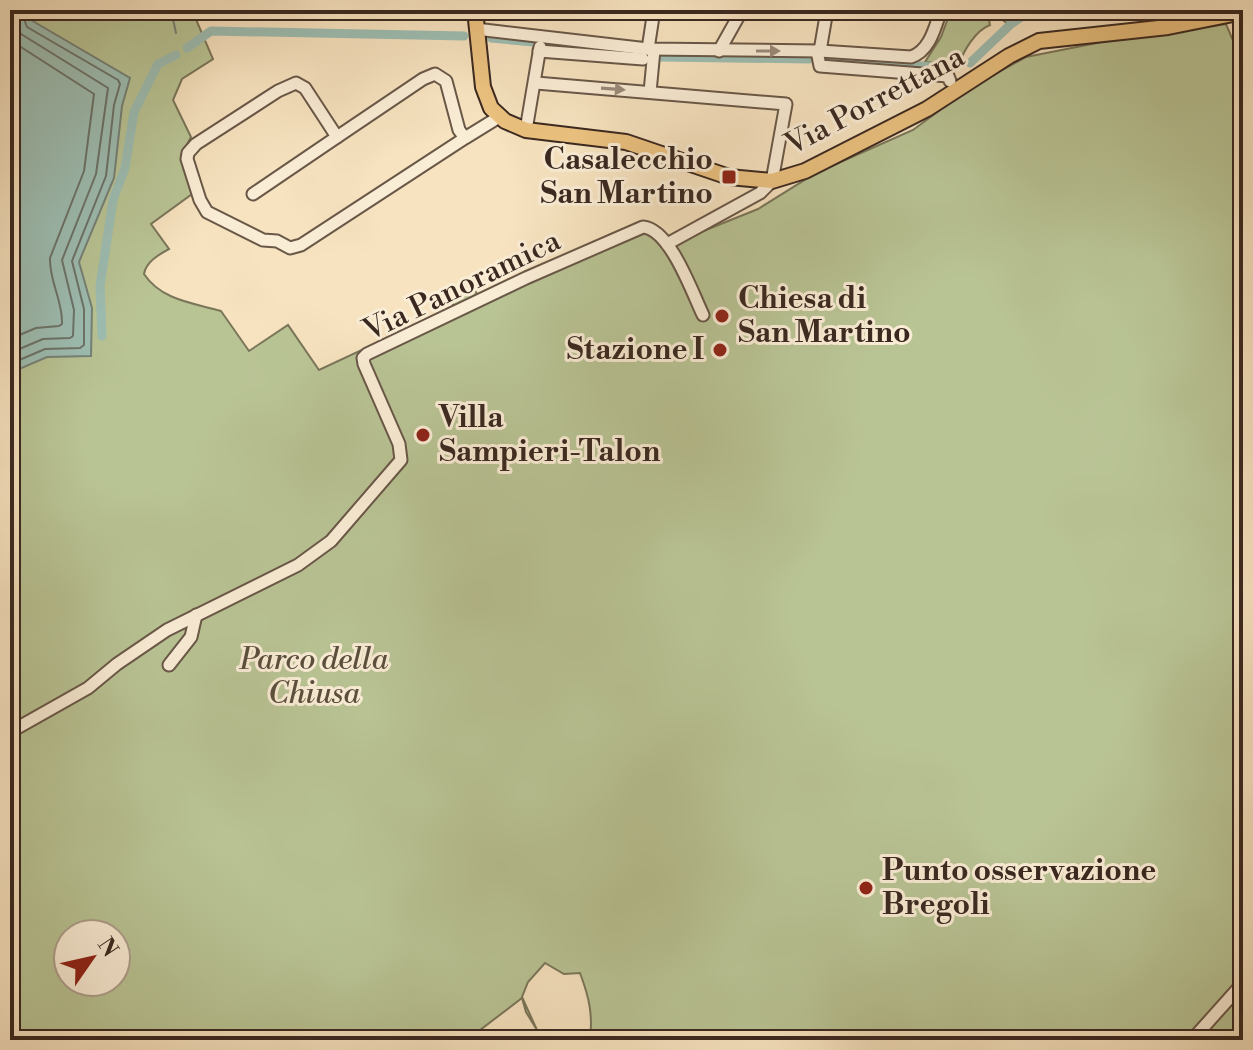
<svg xmlns="http://www.w3.org/2000/svg" width="1253" height="1050" font-family="'Libre Bodoni',serif">
<rect width="100%" height="100%" fill="#f7e3c0"/>
<filter id="stains"><feTurbulence type="fractalNoise" baseFrequency=".0025" numOctaves="4"/><feColorMatrix values="0 0 0 0 .2 0 0 0 0 .09 0 0 0 0 .02 0 0 0 .5 -.17"/></filter>
<radialGradient id="worn" r=".72"><stop offset=".6" stop-color="#630" stop-opacity="0"/><stop offset="1" stop-color="#630" stop-opacity=".3"/></radialGradient>
<g fill="#b9c495" stroke="#7a765a" stroke-width="2" fill-rule="evenodd">
<path d="M 10,10 L 192,10 L 213,59 L 182,79 L 173,100 L 191,137 L 181,156 L 192,194 L 151,224 L 169,249 C 158,255 146,262 144,274 C 161,300 193,303 221,311 L 249,351 L 288,325 L 319,370 L 454,307 L 448,293 L 470,281 L 478,296 L 645,229 L 666,246 L 758,209 L 816,173 L 913,130 L 970,88 L 1026,57 L 1102,42 L 1226,24 L 1243,64 L 1243,1040 L 590,1040 C 593,1014 589,997 580,973 L 564,974 L 545,963 L 528,982 L 522,997 L 537,1030 L 545,1040 L 543,1040 L 526,1012 L 522,998 L 467,1040 L 10,1040 ZM 68,934 L 116,934 L 116,982 L 68,982 Z"/>
<path d="M 951,10 L 1017,10 L 1020,13 L 1008,24 L 997,16 L 989,20 L 990,25 C 976,30 963,51 959,65 L 925,62 L 941,37 Z"/>
</g>
<path fill="#9dbeb3" stroke="#758278" stroke-width="2" d="M 10,10 L 37,10 L 31,20 L 130,78 L 122,106 L 114,178 L 79,262 L 92,308 L 91,356 L 47,357 L 10,373 Z"/>
<g fill="none" stroke-linecap="round" stroke-linejoin="round">
<g stroke="#6c736a" stroke-width="2">
<path d="M 10,40 L 94,94 L 84,171 L 50,258 C 49,281 63,301 62,324 L 59,326 L 36,328 L 10,339"/>
<path d="M 10,353 L 43,339 L 70,338 L 73,336 L 74,310 L 62,260 L 96,174 L 108,88 L 21,34 L 14,23 L 16,10"/>
<path d="M 10,364 L 45,349 L 80,348 L 84,345 L 84,309 L 72,261 L 106,176 L 114,105 L 120,84 L 118,80 L 27,27 L 24,19 L 27,10"/>
</g>
<path stroke="#758278" stroke-width="2" d="M 171,10 L 176,33"/>
<g stroke="#9dbeb3" stroke-width="9">
<path d="M 491,38 L 533,42"/>
<path d="M 548,44 L 612,51"/>
<path d="M 187,48 L 211,31 L 464,36"/>
<path d="M 661,57 L 809,59"/>
<path d="M 827,60 L 952,68"/>
<path d="M 970,63 L 1011,24 L 1032,10"/>
<path d="M 102,336 L 100,286 L 113,200 L 125,168 L 134,112 L 158,64 L 176,55"/>
</g>
<g stroke="#695748" stroke-width="15">
<g id="minor">
<path d="M 476,29 L 648,49 L 820,51 L 911,57 C 930,51 935,27 941,10"/>
<path d="M 648,49 L 654,10"/>
<path d="M 539,51 L 643,59"/>
<path d="M 719,51 L 742,10"/>
<path d="M 817,51 L 820,66 L 948,76 L 950,81"/>
<path d="M 820,51 L 827,10"/>
<path d="M 536,83 L 786,104 L 772,181 L 760,193 L 667,244"/>
<path d="M 650,92 L 654,50"/>
<path d="M 526,130 L 540,47"/>
<path d="M 465,138 L 301,245 L 290,248 L 277,241 L 263,240 L 207,212 L 200,200 L 187,159 L 188,153 L 196,144 L 278,91 L 296,83 L 305,88 L 337,137 L 423,79 L 435,74 L 446,81 L 459,130 L 465,138 L 499,117"/>
<path d="M 253,194 L 337,137"/>
<path d="M 169,665 L 191,637 L 196,615"/>
<path d="M 10,732 L 88,688 L 117,664 L 167,630 L 298,565 L 331,541 L 401,460 L 399,444 L 364,364 L 363,358 L 367,354 L 526,278 L 643,227 C 670,229 692,292 703,315"/>
<path d="M 1192,1040 L 1243,983"/>
</g>
</g>
<g stroke="#3a2820" stroke-width="18">
<path id="major" d="M 475,10 L 483,87 L 491,108 L 505,121 L 526,130 L 626,142 L 729,177 L 772,181 L 805,171 L 927,109 L 1009,56 L 1039,41 L 1168,27 L 1243,12"/>
</g>
<use href="#minor" stroke="#faedd6" stroke-width="11"/>
<use href="#major" stroke="#ecc280" stroke-width="14"/>
</g>
<defs><path id="oneway-solid" d="M-6-.8H1V-3.2L6.5 0L1 3.2V.8H-6Z" transform="scale(2)"/></defs>
<g fill="#9a8a7b">
<use href="#oneway-solid" transform="translate(768 51)"/>
<use href="#oneway-solid" transform="translate(613 89) rotate(4)"/>
</g>
<g fill="#8f2418" stroke="#faedd6" stroke-width="3">
<rect x="721" y="169" width="16" height="16" rx="4"/>
<circle cx="722" cy="316" r="8"/>
<circle cx="720" cy="350" r="8"/>
<circle cx="423" cy="435" r="8"/>
<circle cx="866" cy="888" r="8"/>
</g>
<g text-anchor="middle" dominant-baseline="central" stroke-width="6" stroke-linejoin="round" paint-order="stroke">
<g font-size="30" fill="#3a2820" stroke="#faedd6">
<text transform="translate(875 101) rotate(-28)">Via Porrettana</text>
<text transform="translate(462 286) rotate(-26)">Via Panoramica</text>
</g>
<g font-size="30" font-weight="bold" fill="#3a2820" stroke="#faedd6" text-anchor="start">
<text x="713" y="160" text-anchor="end">Casalecchio<tspan x="713" dy="34">San Martino</tspan></text>
<text x="738" y="299">Chiesa di<tspan x="738" dy="34">San Martino</tspan></text>
<text x="704" y="350" text-anchor="end">Stazione I</text>
<text x="439" y="418">Villa<tspan x="439" dy="34">Sampieri-Talon</tspan></text>
<text x="882" y="871">Punto osservazione<tspan x="882" dy="34">Bregoli</tspan></text>
</g>
<g font-size="30" font-style="italic" fill="#5a4f3d" stroke="#faedd6">
<text x="314" y="660">Parco della<tspan x="314" dy="34">Chiusa</tspan></text>
</g>
</g>
<rect width="1253" height="1050" fill="none" stroke="#f7e3c0" stroke-width="40"/>
<rect x="12" y="12" width="1229" height="1026" fill="none" stroke="#3a2820" stroke-width="4"/>
<rect x="20" y="20" width="1213" height="1010" fill="none" stroke="#3a2820" stroke-width="2"/>
<g transform="translate(92 958) rotate(56)"><circle r="38" fill="#faedd6" stroke="#ad9e8d" stroke-width="2"/>
<path d="M0-6L14 30L0 20L-14 30Z" fill="#8f2418"/>
<text y="-12" font-size="22" font-weight="bold" text-anchor="middle" fill="#3a2820">N</text>
</g>
<rect width="100%" height="100%" filter="url(#stains)"/>
<rect width="100%" height="100%" fill="url(#worn)"/>
</svg>
